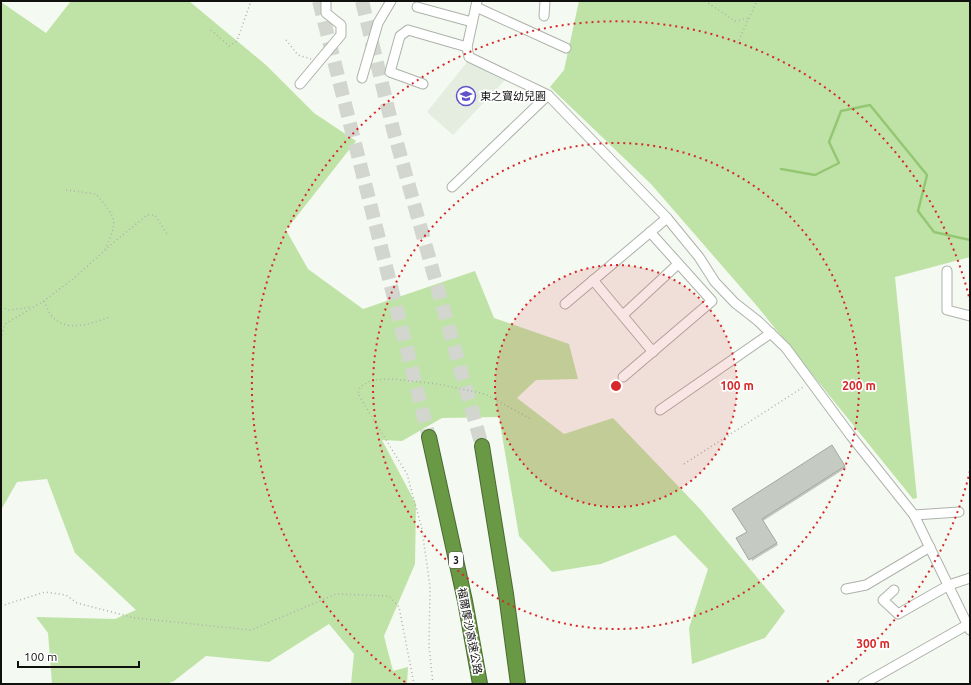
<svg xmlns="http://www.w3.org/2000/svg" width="971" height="685" font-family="Ubuntu,'Noto Sans TC',sans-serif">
<rect width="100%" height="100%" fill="#f4f9f1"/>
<path fill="#e4eddf" d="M 468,61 L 506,79 L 453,135 L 427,112 Z"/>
<g fill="#bfe3a7">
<path d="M 71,1 L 189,1 L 266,65 L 314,113 L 356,141 L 286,230 L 308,269 L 363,309 L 475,271 L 494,318 L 569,344 L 578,379 L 536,380 L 517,398 L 564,434 L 613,418 L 701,510 L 785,611 L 765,638 L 692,664 L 689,628 L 708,569 L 675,535 L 601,564 L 552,572 L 519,536 L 499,417 L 442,418 L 402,441 L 382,440 L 416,504 L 415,564 L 384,636 L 393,671 L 408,667 L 407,684 L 351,684 L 354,654 L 329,624 L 269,662 L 206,656 L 174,681 L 167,684 L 52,684 L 48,633 L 36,617 L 115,619 L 136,610 L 75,553 L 47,479 L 17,482 L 1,510 L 1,2 L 46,33 Z"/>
<path d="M 579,1 L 970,1 L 970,257 L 895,277 L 917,498 L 913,499 L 757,306 L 651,184 L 550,87 L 564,70 Z"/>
</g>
<path fill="#0003" d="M 833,448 L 846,468 L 763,521 L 778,545 L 752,561 L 748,532 Z"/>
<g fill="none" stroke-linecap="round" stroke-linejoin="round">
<path stroke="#95c773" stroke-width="2.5" d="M 781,169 L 815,175 L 839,163 L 829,142 L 841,111 L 870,105 L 927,175 L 918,211 L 934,232 L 970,240"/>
</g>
<path fill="#c5cac3" stroke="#a4a8a1" d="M 832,445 L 845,466 L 762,519 L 777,543 L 749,560 L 736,538 L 747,532 L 732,509 Z"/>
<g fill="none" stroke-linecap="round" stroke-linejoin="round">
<g stroke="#d2d6cf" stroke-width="14" stroke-dasharray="14 7" stroke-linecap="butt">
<path d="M 319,1 L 429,437"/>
<path d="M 362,1 L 393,129 L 482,446"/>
</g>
<g stroke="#adb2ab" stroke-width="11">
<g id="minor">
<path d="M 477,1 L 467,47 L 469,57 L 548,95 L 667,218 L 699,257 L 715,282 L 735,303 L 758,321 L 786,348 L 851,436 L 914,515 L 970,630"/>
<path d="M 417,7 L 472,22"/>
<path d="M 476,7 L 566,48"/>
<path d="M 544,16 L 545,1"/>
<path d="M 362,78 L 378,23 L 391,1"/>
<path d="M 300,84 L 341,35 L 341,25 L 326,13 L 326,1"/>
<path d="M 423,84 L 390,72 L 400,36 L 408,30 L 467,47"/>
<path d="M 452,187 L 548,95"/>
<path d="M 947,271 L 947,310 L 970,316"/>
<path d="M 593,280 L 653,352"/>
<path d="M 565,304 L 667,218"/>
<path d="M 623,315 L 678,264"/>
<path d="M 623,377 L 712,301 L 650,232"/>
<path d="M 660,410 L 771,333"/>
<path d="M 914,515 L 959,512"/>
<path d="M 846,589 L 866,585 L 930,547"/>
<path d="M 894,590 L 883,600 L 898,614 L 949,585 L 970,578"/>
<path d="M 863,684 L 967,625"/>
</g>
</g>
<g stroke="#4a6932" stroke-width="16">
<g id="highway">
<path d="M 429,437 L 465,601 L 480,684"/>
<path d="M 482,446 L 506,594 L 518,684"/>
</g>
</g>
<g stroke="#adb1ab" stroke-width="1.5" stroke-dasharray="1 3" stroke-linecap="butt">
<path d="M 705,1 L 735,21 L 749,18"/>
<path d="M 211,30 L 229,46 L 237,41 L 251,1"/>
<path d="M 286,40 L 298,55 L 311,59"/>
<path d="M 737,44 L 757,1"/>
<path d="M 66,190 L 96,194 C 116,218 119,220 105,249"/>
<path d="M 44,301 C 46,305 48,311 51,315 C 65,334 92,323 110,317"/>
<path d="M 1,307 L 9,310 L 32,307"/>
<path d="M 1,339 L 5,324 L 44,301 L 74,278 L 113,243 L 147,215 L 155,215 L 167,234"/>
<path d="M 684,464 L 805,386"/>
<path d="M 1,606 L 45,592 L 66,595 L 77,603 L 135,618 L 251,630 L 336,594 L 389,596 L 399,607 L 414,684"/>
<path d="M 433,684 L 429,646 L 430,587 L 422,529 L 407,474 L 358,394 L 360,387 L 372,380 L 392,379 L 438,384 L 485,394 L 531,419"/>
</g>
<use href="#minor" stroke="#fff" stroke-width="9"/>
<use href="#highway" stroke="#699945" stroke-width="14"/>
</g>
<circle cx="616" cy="386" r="121" fill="#d62828" fill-opacity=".12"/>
<g fill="none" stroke="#d62828" stroke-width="2" stroke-dasharray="2 4">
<circle cx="616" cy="386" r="121"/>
<circle cx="616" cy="386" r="243"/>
<path d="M970 471A364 364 0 0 1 827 682M405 682A364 364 0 1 1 970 301"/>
</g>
<defs>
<g id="school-ring" transform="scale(1)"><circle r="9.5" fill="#fff" stroke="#6152cb" stroke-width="1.5"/><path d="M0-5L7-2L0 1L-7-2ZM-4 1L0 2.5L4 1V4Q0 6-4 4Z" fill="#6152cb"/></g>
</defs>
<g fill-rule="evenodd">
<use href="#school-ring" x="466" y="96"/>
</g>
<g text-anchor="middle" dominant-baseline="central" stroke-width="3.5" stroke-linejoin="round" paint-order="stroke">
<rect fill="#fff" stroke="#585857" stroke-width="1" x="449" y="552" width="14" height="16" rx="3"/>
<g font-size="10" font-weight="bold" fill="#10110f">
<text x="456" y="560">3</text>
</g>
<g font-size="11" fill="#10110f" stroke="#fff" text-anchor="start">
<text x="480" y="96">東之寶幼兒園</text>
</g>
<g font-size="11" fill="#10110f" stroke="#fff">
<text transform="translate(470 631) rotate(79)">福爾摩沙高速公路</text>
</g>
</g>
<circle cx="616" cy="386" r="6" fill="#d62828" stroke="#fff" stroke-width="2"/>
<g font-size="12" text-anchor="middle" font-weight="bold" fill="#d62828" stroke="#fff" stroke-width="3.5" stroke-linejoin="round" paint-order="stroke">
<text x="737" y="390">100 m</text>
<text x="859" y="390">200 m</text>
<text x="873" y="648">300 m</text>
</g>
<rect width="971" height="685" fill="none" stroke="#10110f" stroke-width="4"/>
<path d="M18 661v6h121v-6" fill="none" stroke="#10110f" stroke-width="2"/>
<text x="24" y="661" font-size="12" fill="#10110f" stroke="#ffffff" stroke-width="3" paint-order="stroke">100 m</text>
</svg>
